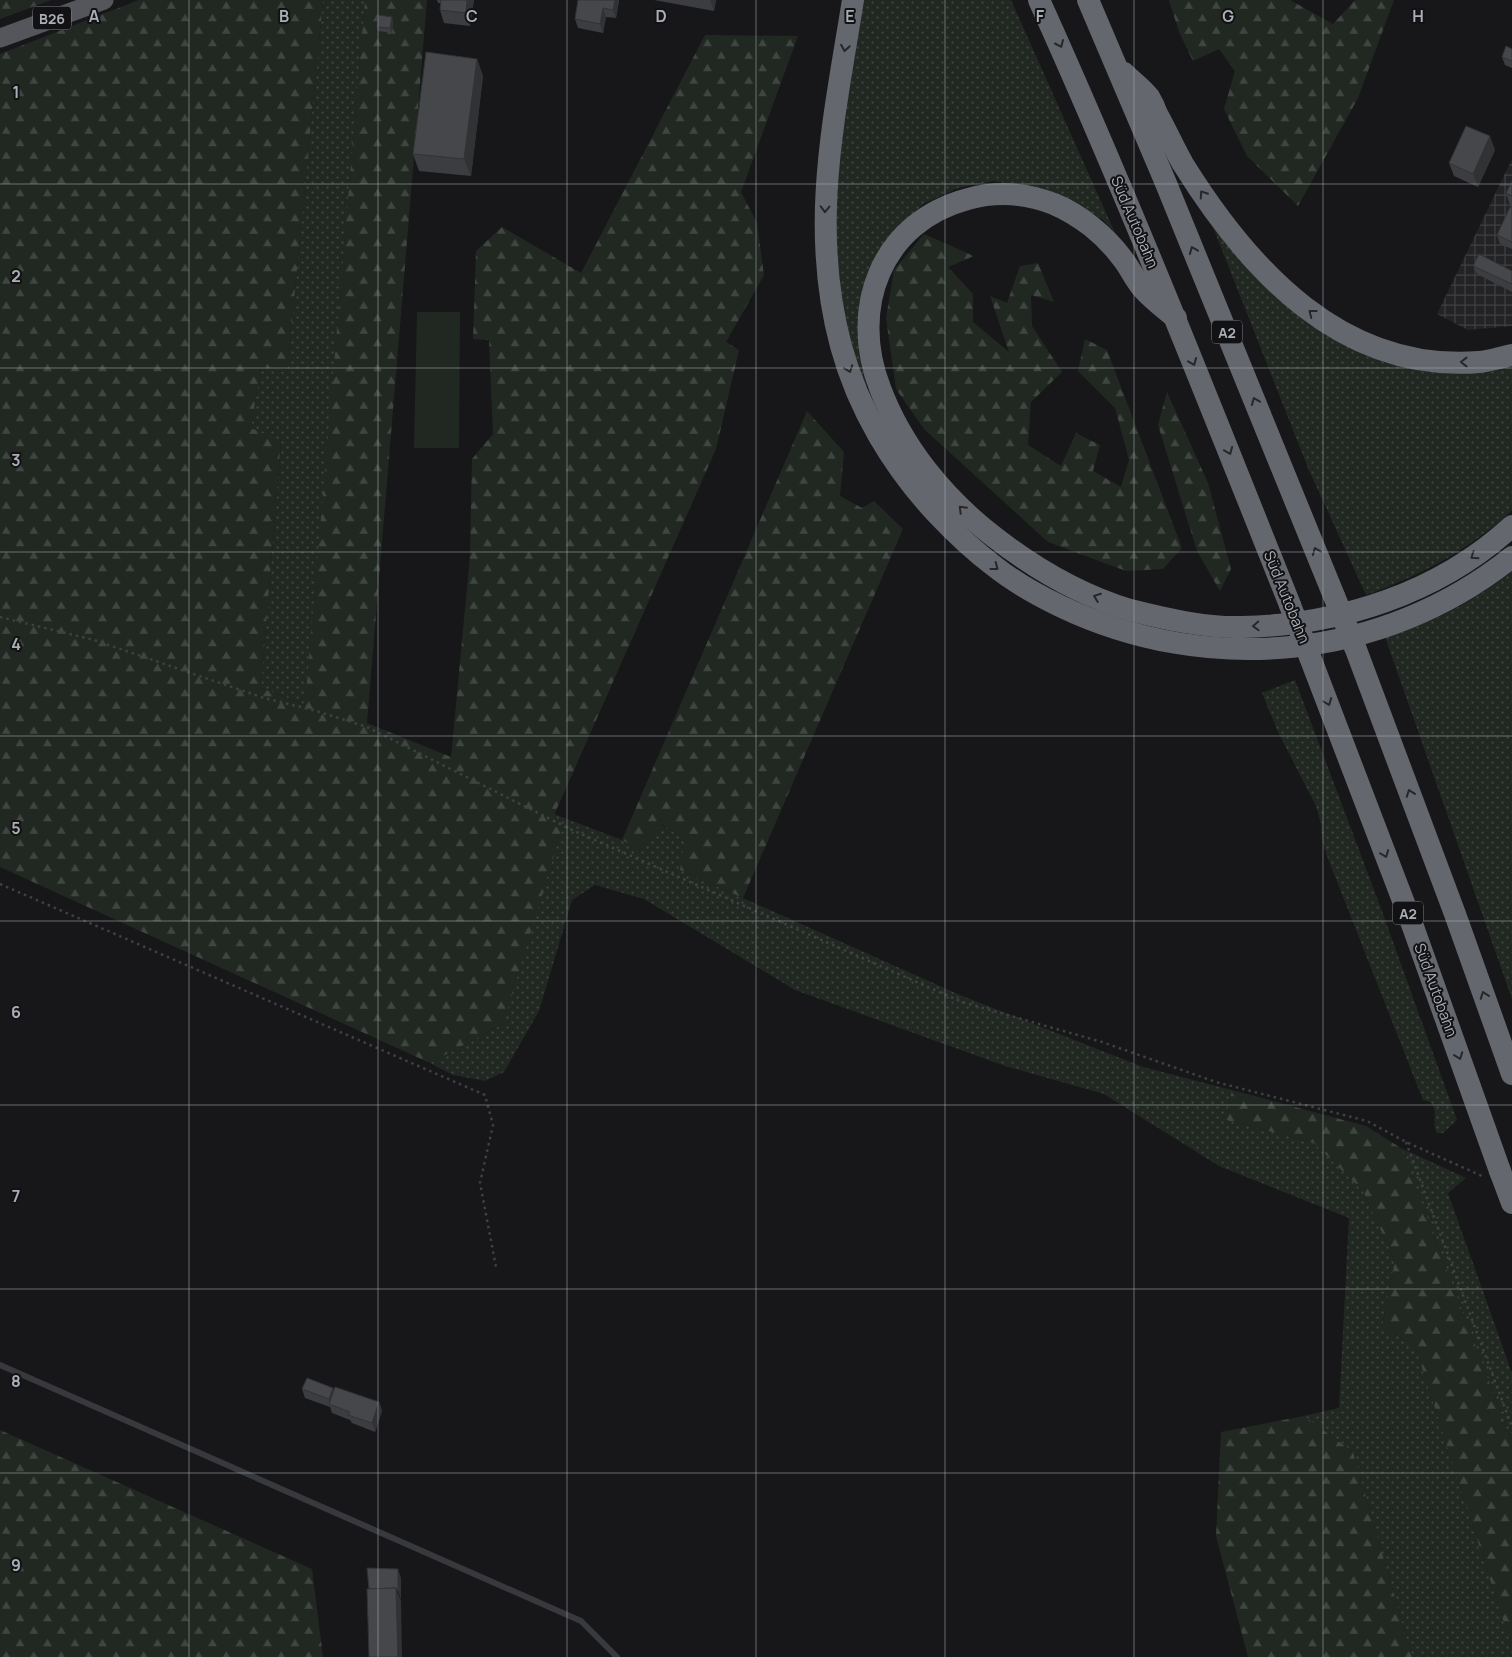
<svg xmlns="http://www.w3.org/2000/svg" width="1512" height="1657" font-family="Manrope,sans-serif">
<defs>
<pattern id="industrial-grid" width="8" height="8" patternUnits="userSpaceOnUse" patternTransform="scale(1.25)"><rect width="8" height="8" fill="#232326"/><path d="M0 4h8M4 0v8" fill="none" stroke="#404043"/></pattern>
<pattern id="grass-dots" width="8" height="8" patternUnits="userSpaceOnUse" patternTransform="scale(1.25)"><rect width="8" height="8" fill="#212822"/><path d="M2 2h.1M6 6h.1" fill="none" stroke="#3f4540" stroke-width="1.8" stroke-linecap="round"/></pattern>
<pattern id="forest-firs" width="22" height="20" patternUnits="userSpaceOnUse" patternTransform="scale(1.25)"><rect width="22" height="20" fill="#212822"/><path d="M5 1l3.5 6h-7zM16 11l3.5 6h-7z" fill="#3f4540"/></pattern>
</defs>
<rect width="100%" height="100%" fill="#171719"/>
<path fill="url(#industrial-grid)" d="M 1512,159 L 1512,326 L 1468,330 L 1437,314 Z"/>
<g fill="url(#grass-dots)">
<path d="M 323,0 L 365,0 L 306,705 L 261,688 L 281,442 L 251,428 L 261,366 L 287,372 Z"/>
<path d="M 864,0 L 1011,0 L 1115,233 L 1103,220 L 1066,198 L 1038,189 L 993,181 L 958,188 L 923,204 L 885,242 L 870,270 L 863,286 L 859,335 L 870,383 L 865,387 C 859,373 852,359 848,344 C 822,230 844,113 864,0 Z"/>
<path d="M 1209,217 L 1373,355 L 1512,362 L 1512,510 C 1503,520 1493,527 1482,535 C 1446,562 1408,580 1366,595 L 1308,468 Z"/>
<path d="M 1512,572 L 1512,999 L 1384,634 C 1397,631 1410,628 1422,624 C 1453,612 1485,592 1512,572 Z"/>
<path d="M 1295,680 L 1379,903 L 1457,1120 L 1443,1133 L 1437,1133 C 1430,1122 1442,1102 1423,1100 L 1327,856 L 1322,840 L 1321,824 L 1316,806 L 1278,732 L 1262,693 Z"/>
<path d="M 554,814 L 622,840 L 642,851 L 660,824 L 685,838 L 680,870 L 960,995 L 1143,1067 L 1232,1090 L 1226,1120 L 1314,1143 L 1363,1191 L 1395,1261 L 1382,1327 L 1415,1346 L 1512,1648 L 1512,1657 L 1412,1657 L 1353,1452 L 1304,1416 L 1339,1408 L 1349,1218 L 1219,1166 L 1104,1094 L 1005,1066 L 795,990 L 644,899 L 595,885 L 572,900 L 539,1011 L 504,1072 L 485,1081 L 453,1075 L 430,1063 L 503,1024 Z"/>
<path d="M 1401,1148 L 1466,1178 L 1448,1193 L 1512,1373 L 1512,1443 Z"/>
</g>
<g fill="url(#forest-firs)">
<path d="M 0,0 L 51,0 L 0,19 Z"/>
<path d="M 139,0 L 323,0 L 287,373 L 261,366 L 251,428 L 281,441 L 261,688 L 305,705 L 365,0 L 427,0 L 367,723 L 451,757 L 470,556 L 472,459 L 493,434 L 489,340 L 473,339 L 476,251 L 502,227 L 581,273 L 705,35 L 798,36 L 741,192 L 757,223 L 764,275 L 726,342 L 739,350 L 716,449 L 555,813 L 561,832 L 503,1024 L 430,1063 L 0,867 L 0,54 Z"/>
<path d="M 1169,0 L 1290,0 L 1333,24 L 1355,0 L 1394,0 L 1358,98 L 1298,206 L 1247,156 L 1224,109 L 1235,71 L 1219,49 L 1193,61 L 1179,32 Z"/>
<path d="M 924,234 L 974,256 L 948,267 L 973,294 L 973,322 L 1009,352 L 990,296 L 1007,303 L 1020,266 L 1038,263 L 1054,302 L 1031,295 L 1032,326 L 1062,372 L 1031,402 L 1028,445 L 1061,466 L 1076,433 L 1100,445 L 1093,471 L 1121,487 L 1129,460 L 1115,408 L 1078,371 L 1085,339 L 1107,350 L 1182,548 L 1163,569 L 1126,571 L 1048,542 L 924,429 L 896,389 L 886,318 L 894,270 Z"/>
<path d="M 1167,392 L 1208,483 L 1231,569 L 1220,591 L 1197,551 L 1158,425 Z"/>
<path d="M 807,411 L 844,452 L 840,496 L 862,508 L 874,501 L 903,529 L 743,898 L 680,870 L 685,838 L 661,824 L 642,851 L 622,840 Z"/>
<path d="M 1232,1090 L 1366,1126 L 1401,1148 L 1512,1443 L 1512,1648 L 1415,1346 L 1382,1327 L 1395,1261 L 1363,1191 L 1314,1143 L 1226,1120 Z"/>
<path d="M 1304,1416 L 1353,1452 L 1412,1657 L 1248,1657 L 1216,1536 L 1221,1432 Z"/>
<path d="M 0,1430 L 312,1569 L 323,1657 L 0,1657 Z"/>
</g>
<path fill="#212822" d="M 417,312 L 460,312 L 459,448 L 414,448 Z"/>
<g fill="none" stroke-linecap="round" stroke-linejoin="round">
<g stroke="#3e4044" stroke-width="2.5" stroke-dasharray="2.5 4" stroke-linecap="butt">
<path d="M 0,617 L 94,640 L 264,698 L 313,710 L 367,727 L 570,829 L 962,1002 L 1102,1042 L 1216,1082 L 1367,1121 L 1406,1142 L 1482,1176"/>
<path d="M 0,884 L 485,1095 L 493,1125 L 480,1183 L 496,1267"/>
<path d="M 1406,1142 L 1512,1427"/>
</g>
<path stroke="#38393d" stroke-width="6" d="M 0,1365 L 581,1621 L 617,1657"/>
<path stroke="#54565c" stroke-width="19" d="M 0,38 L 104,0"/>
<g stroke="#65676e" stroke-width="22">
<path d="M 853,0 C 834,119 809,227 841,346 C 858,409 893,467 937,514 C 955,533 974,551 994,566 C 1014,582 1037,595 1060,606 C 1208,677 1383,660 1512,557"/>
<path d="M 1039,0 C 1129,199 1209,402 1290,605"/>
<path d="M 1088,0 L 1165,181 L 1334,596"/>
<path d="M 1124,73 C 1132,81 1142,88 1149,97 C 1152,102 1155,108 1157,114 C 1166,130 1174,148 1183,164 C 1249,270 1342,373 1479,362 C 1490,361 1501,357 1512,355"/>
<path d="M 1176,318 C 1165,309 1153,300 1143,289 C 1135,280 1130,268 1122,258 C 1105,235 1080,215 1054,204 C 1026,193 997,191 968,199 C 881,222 849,308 880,388 C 902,447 944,498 993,536 C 1034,568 1080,595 1130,610 C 1166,619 1205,628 1242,627 C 1340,625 1439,593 1512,526"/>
<path d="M 1355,647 L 1455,914 L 1512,1074"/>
<path d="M 1310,657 L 1412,924 L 1500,1171"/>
</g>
<g stroke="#65676e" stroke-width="22">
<path d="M 1334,596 L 1355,647"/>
<path d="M 1290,605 L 1310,657"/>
<path d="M 1500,1171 L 1512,1203"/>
</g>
</g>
<g fill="#3c3d40">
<path d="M 437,0 L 474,0 L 470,26 L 444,23 L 440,10 L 440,3 L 438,3 Z"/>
<path d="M 578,0 L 619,0 L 619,1 L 616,18 L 606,17 L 603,33 L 578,28 L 575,19 Z"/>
<path d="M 654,0 L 716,0 L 714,11 Z"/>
<path d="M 392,17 L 393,21 L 392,33 L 378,31 L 377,27 Z"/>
<path d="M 1512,49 L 1512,68 L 1505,65 L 1502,57 Z"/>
<path d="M 477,59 L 483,76 L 471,176 L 419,171 L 413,154 Z"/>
<path d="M 1495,150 L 1478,187 L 1454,176 L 1449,163 Z"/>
<path d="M 1512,181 L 1512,249 L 1500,244 L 1497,235 L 1511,208 L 1506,193 Z"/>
<path d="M 1473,266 L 1512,271 L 1512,292 L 1477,274 Z"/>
<path d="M 333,1388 L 334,1390 L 379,1402 L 382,1411 L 375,1432 L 352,1423 L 350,1420 L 332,1413 L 330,1407 L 305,1398 L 302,1389 Z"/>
</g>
<g fill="#313234">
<path d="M 467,0 L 474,0 L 470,26 L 466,13 Z"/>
<path d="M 615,0 L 619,0 L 619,1 L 616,18 L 613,10 Z"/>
<path d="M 710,0 L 716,0 L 714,11 Z"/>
<path d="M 603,8 L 606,17 L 603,33 L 600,24 Z"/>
<path d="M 392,17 L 393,21 L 392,33 L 390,28 Z"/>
<path d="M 477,59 L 483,76 L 471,176 L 464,159 Z"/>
<path d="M 1490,136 L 1495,150 L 1478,187 L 1473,174 Z"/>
<path d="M 333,1388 L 336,1397 L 331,1405 L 329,1399 Z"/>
<path d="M 379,1402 L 382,1411 L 375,1432 L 372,1423 Z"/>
<path d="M 398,1569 L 401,1578 L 401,1600 L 398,1591 Z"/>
<path d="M 396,1588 L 401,1601 L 402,1657 L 398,1657 Z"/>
</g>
<g fill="#46474b" stroke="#313234">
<path d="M 441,0 L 467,0 L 466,13 L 440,10 Z"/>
<path d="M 578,0 L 615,0 L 613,10 L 603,8 L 600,24 L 575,19 Z"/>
<path d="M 378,15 L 392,17 L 390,28 L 377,27 Z"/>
<path d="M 1506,46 L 1512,49 L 1512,61 L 1502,57 Z"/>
<path d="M 426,52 L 477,59 L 464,159 L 413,154 Z"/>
<path d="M 1466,126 L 1490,136 L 1473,174 L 1449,163 Z"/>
<path d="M 1512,181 L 1512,196 L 1506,193 Z"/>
<path d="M 1510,207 L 1512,208 L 1512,242 L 1497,235 Z"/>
<path d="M 1479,254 L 1512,271 L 1512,284 L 1473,266 Z"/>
<path d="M 307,1378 L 333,1388 L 329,1399 L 302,1389 Z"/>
<path d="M 335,1387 L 379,1402 L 372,1423 L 348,1415 L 350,1412 L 329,1404 Z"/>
<path d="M 367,1568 L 398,1569 L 398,1591 L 396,1588 L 369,1589 Z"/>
<path d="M 396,1588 L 398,1657 L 369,1657 L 367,1589 Z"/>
</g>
<defs><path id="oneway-chevron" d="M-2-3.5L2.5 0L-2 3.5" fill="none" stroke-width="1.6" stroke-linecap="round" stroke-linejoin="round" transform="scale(1.25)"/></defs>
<g stroke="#27272a">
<use href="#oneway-chevron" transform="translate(1060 44) rotate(66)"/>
<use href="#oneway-chevron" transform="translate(845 48) rotate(99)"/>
<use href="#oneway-chevron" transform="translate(1203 194) rotate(-123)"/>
<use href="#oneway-chevron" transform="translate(825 209) rotate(91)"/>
<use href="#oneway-chevron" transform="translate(1193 250) rotate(-112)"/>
<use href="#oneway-chevron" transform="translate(1312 313) rotate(-142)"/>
<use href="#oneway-chevron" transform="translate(1193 362) rotate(68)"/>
<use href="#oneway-chevron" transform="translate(1464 362) rotate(180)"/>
<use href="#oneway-chevron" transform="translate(849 369) rotate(70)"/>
<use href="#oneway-chevron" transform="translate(1255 401) rotate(-112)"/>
<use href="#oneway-chevron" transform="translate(1229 451) rotate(68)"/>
<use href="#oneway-chevron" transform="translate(962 509) rotate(-135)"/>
<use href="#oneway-chevron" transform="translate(1316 551) rotate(-112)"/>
<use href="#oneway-chevron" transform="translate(1474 556) rotate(146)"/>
<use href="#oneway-chevron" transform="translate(995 567) rotate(37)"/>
<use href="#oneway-chevron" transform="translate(1097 597) rotate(-159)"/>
<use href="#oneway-chevron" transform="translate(1256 626) rotate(177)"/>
<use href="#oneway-chevron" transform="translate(1328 702) rotate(69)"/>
<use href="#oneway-chevron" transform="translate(1410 793) rotate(-110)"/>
<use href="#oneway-chevron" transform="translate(1385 854) rotate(69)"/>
<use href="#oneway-chevron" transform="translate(1484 995) rotate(-110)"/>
<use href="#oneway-chevron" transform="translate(1459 1056) rotate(70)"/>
</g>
<path fill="none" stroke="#aaaeb7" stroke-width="1" stroke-opacity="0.55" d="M 189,0 L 189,1657M 378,0 L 378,1657M 567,0 L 567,1657M 756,0 L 756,1657M 945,0 L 945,1657M 1134,0 L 1134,1657M 1323,0 L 1323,1657M 0,184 L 1512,184M 0,368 L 1512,368M 0,552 L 1512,552M 0,736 L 1512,736M 0,921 L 1512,921M 0,1105 L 1512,1105M 0,1289 L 1512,1289M 0,1473 L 1512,1473"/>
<g text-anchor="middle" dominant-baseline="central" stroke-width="4" stroke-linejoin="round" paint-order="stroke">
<g fill="#121214" stroke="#7c7f86" stroke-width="1">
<rect x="33" y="6.5" width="38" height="23" rx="4"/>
<rect x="1212" y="320.5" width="30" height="23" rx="4"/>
<rect x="1393" y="901.5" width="30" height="23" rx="4"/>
</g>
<g font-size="14" font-weight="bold" fill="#aaaeb7">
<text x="52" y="18">B26</text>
<text x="1227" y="332">A2</text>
<text x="1408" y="913">A2</text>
</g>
<g font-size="15" fill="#aaaeb7" stroke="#121214">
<text transform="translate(1135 222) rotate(67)">Süd Autobahn</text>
<text transform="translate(1287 597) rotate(68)">Süd Autobahn</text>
<text transform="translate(1436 990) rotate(70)">Süd Autobahn</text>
</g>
</g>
<g font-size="16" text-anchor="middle" font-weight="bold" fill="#aaaeb7" stroke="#121214" stroke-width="4" stroke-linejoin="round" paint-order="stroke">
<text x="94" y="22">A</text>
<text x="284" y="22">B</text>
<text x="472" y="22">C</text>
<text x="661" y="22">D</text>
<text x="850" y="22">E</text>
<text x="1040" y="22">F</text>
<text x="1228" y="22">G</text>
<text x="1418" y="22">H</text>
<text x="16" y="98">1</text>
<text x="16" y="282">2</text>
<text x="16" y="466">3</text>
<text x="16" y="650">4</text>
<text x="16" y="834">5</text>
<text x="16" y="1018">6</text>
<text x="16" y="1202">7</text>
<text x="16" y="1387">8</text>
<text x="16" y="1571">9</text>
</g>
</svg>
